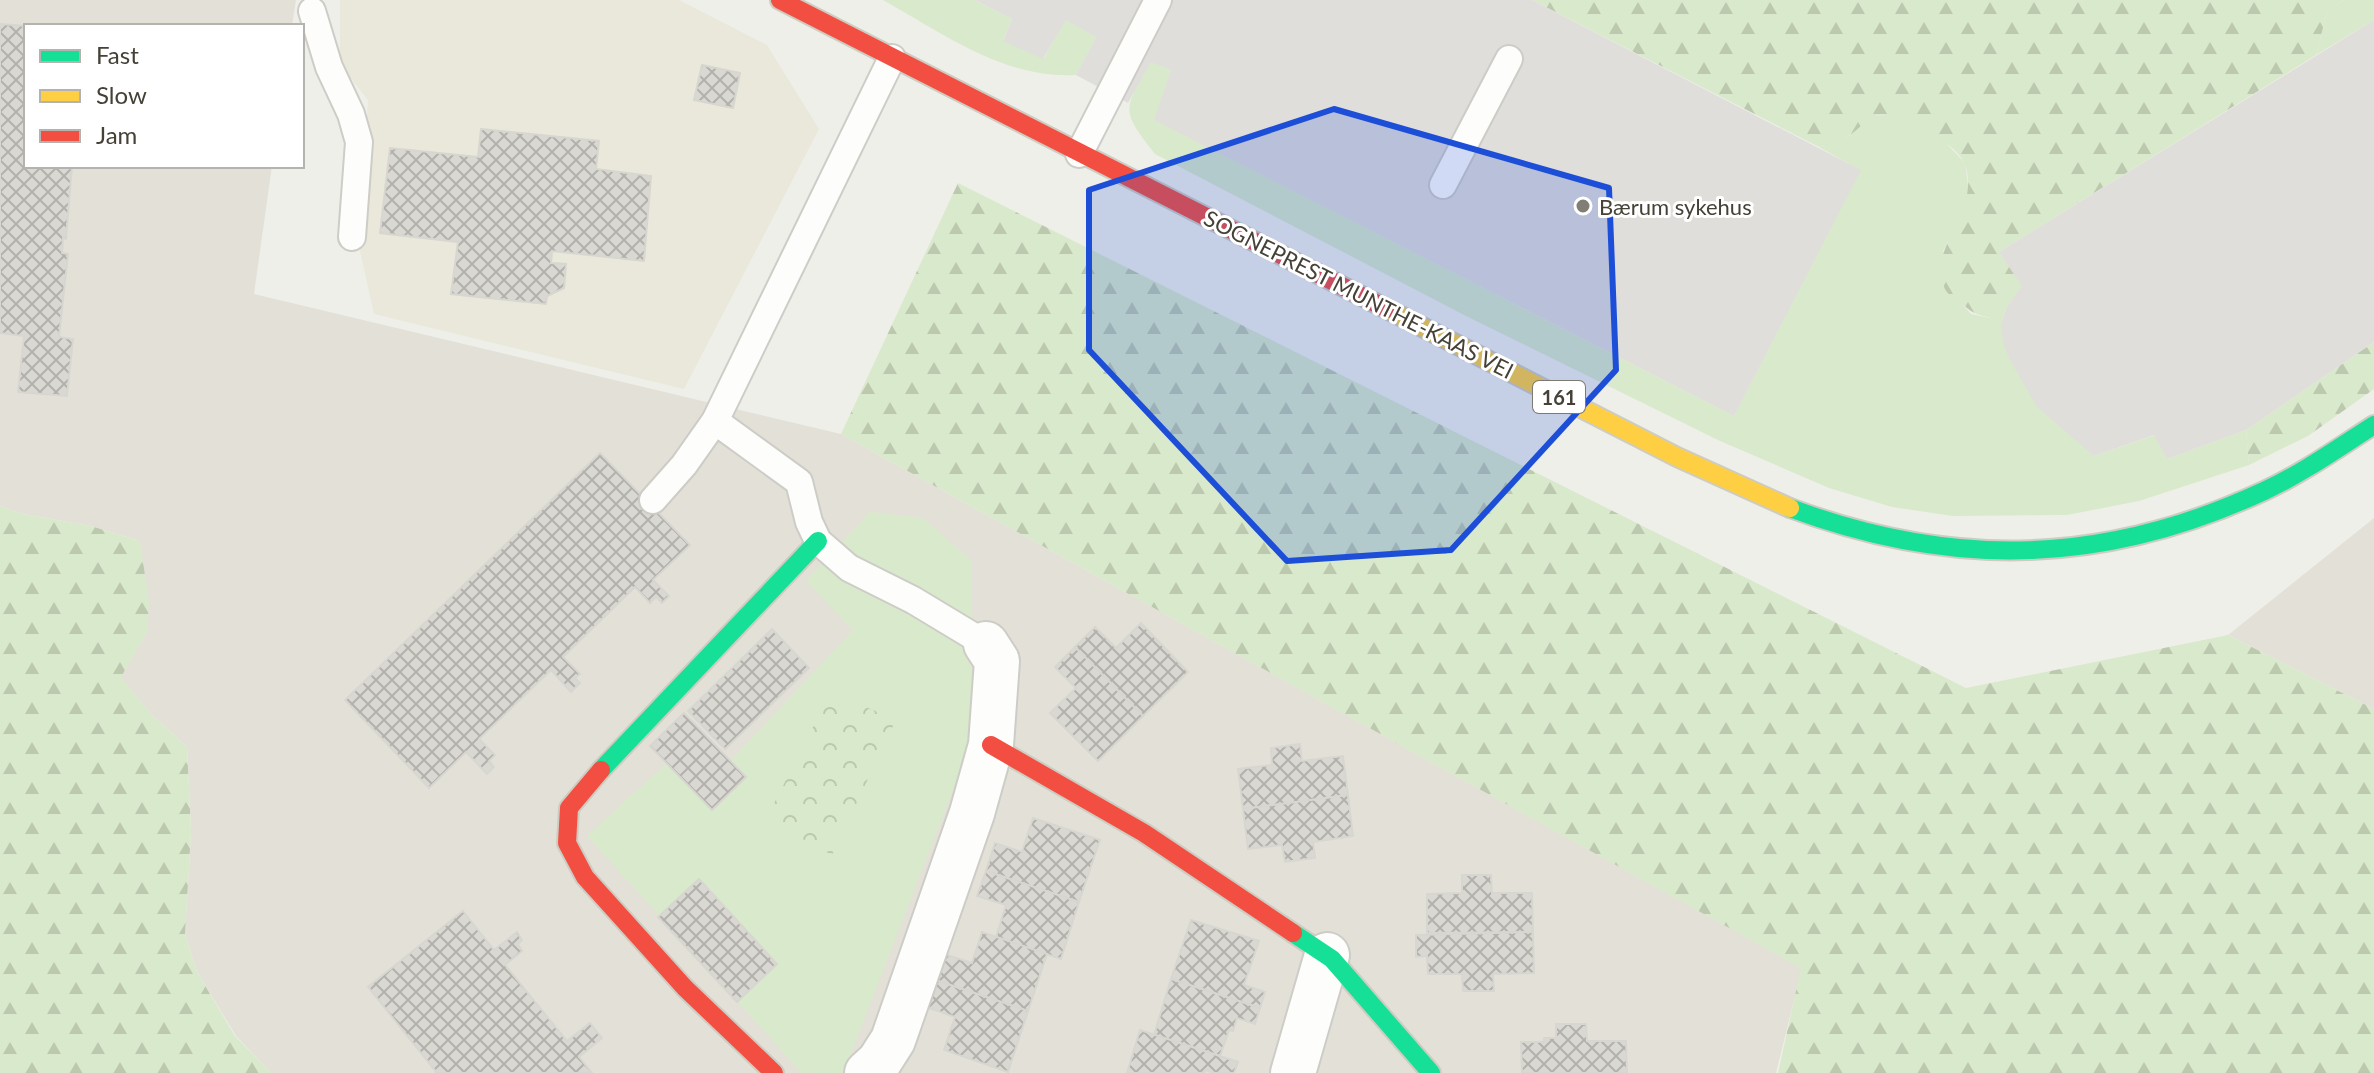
<svg xmlns="http://www.w3.org/2000/svg" width="2374" height="1073" font-family="Lato,sans-serif">
<defs>
<pattern id="forest-firs" width="22" height="20" patternUnits="userSpaceOnUse" patternTransform="scale(2)"><rect width="22" height="20" fill="#d9e9cb"/><path d="M5 1l3.5 6h-7zM16 11l3.5 6h-7z" fill="#bcc9af"/></pattern>
<pattern id="park-crowns" width="20" height="18" patternUnits="userSpaceOnUse" patternTransform="scale(2)"><rect width="20" height="18" fill="#d9e9cb"/><path d="M2 6a3 3 0 1 1 6 0M12 15a3 3 0 1 1 6 0" fill="none" stroke="#bcc9af"/></pattern>
<pattern id="building-cross-hatch" width="8" height="8" patternUnits="userSpaceOnUse" patternTransform="scale(2)"><rect width="8" height="8" fill="#d9d8d2"/><path d="M0 0l8 8M0 8l8-8" fill="none" stroke="#b2b1ab"/></pattern>
</defs>
<rect width="100%" height="100%" fill="#efefea"/>
<g fill="#e3e1d7">
<path d="M 0,0 L 296,0 L 292,26 L 26,26 L 26,166 L 272,166 L 254,294 L 841,434 L 1802,968 L 1776,1073 L 271,1073 L 236,1036 L 197,972 L 185,934 L 191,832 L 187,747 L 151,714 L 120,677 L 147,632 L 140,541 L 91,526 L 23,514 L 0,506 Z"/>
<path d="M 2374,518 L 2374,709 L 2228,635 Z"/>
</g>
<path fill="#e9e8da" d="M 340,0 L 679,0 L 767,45 L 819,129 L 684,389 L 374,314 L 360,251 L 368,100 L 340,65 Z"/>
<g fill="#d9e9cb">
<path d="M 883,0 L 975,0 L 1012,19 L 1003,40 L 1044,58 L 1066,19 L 1096,37 L 1076,75 C 1004,79 944,34 883,0 Z"/>
<path d="M 2344,0 L 2374,0 L 2374,20 L 2316,55 L 2327,12 Z"/>
<path d="M 1151,61 L 1171,70 L 1155,120 L 1734,416 L 1860,170 L 1819,147 L 1849,136 L 1869,117 L 1888,114 L 1896,115 L 1944,141 L 1965,163 L 1969,193 L 1959,222 L 1943,251 L 1963,305 L 1971,314 L 1990,318 L 2007,307 L 2001,323 L 2094,456 L 2155,435 L 2167,459 L 2246,430 L 2249,465 L 2139,501 L 2067,515 L 1953,516 L 1892,507 L 1829,488 L 1720,441 L 1466,316 L 1155,154 C 1119,108 1124,111 1151,61 Z"/>
<path d="M 870,512 L 923,518 L 972,561 L 972,740 L 851,1053 L 878,1073 L 802,1073 L 587,836 L 669,761 L 706,787 L 853,630 L 806,581 Z"/>
</g>
<g fill="url(#forest-firs)">
<path d="M 1532,0 L 2344,0 L 2327,12 L 2316,55 L 1999,252 L 2023,286 L 2007,307 L 1991,318 C 1974,314 1971,312 1959,301 C 1954,298 1947,294 1945,289 C 1924,251 1982,211 1965,165 C 1958,143 1915,127 1896,116 C 1867,111 1869,122 1850,135 C 1841,141 1828,144 1819,147 Z"/>
<path d="M 958,183 L 1966,688 L 2228,635 L 2374,709 L 2374,1073 L 1778,1073 L 1801,968 L 841,434 Z"/>
<path d="M 2374,342 L 2374,389 L 2308,436 L 2249,465 L 2246,430 Z"/>
<path d="M 0,506 L 23,514 L 91,526 L 140,541 L 149,603 L 147,632 L 121,677 L 151,714 L 187,747 L 191,832 L 185,934 L 197,972 L 235,1036 L 271,1073 L 0,1073 Z"/>
</g>
<path fill="url(#park-crowns)" d="M 831,692 L 896,720 L 832,855 L 766,819 Z"/>
<g fill="#dfdeda">
<path d="M 975,0 L 1532,0 L 1861,170 L 1734,416 L 1154,120 L 1171,70 L 1151,62 L 1128,103 L 1076,75 L 1096,37 L 1066,20 L 1043,59 L 1003,41 L 1012,19 Z"/>
<path d="M 2374,20 L 2374,342 L 2246,430 L 2167,459 L 2154,435 L 2094,456 L 2037,407 L 2010,360 L 2003,343 L 2001,323 L 2007,307 L 2022,286 L 1999,252 Z"/>
</g>
<g fill="url(#building-cross-hatch)" stroke="#d7d6d0" stroke-width="2">
<path d="M 0,24 L 26,26 L 26,166 L 72,166 L 66,239 L 63,238 L 62,253 L 68,254 L 59,337 L 73,339 L 67,396 L 18,392 L 24,336 L 0,333 Z"/>
<path d="M 702,65 L 740,73 L 733,108 L 694,100 Z"/>
<path d="M 481,129 L 599,141 L 596,169 L 651,176 L 644,261 L 552,251 L 551,263 L 566,264 L 564,288 L 547,296 L 546,304 L 451,294 L 458,242 L 380,233 L 390,148 L 478,157 Z"/>
<path d="M 600,453 L 690,545 L 653,580 L 669,596 L 662,603 L 656,597 L 650,603 L 635,587 L 563,657 L 580,674 L 575,678 L 580,683 L 571,692 L 551,670 L 479,739 L 495,755 L 489,761 L 494,767 L 487,774 L 466,752 L 429,788 L 345,700 Z"/>
<path d="M 1141,623 L 1188,672 L 1143,716 L 1075,647 L 1095,627 L 1116,648 Z"/>
<path d="M 772,629 L 809,668 L 725,749 L 688,711 Z"/>
<path d="M 1075,647 L 1143,716 L 1098,761 L 1050,713 L 1076,688 L 1055,667 Z"/>
<path d="M 684,713 L 746,777 L 712,810 L 650,746 Z"/>
<path d="M 1300,744 L 1302,761 L 1343,756 L 1348,795 L 1243,809 L 1238,769 L 1272,765 L 1271,748 Z"/>
<path d="M 1348,795 L 1353,836 L 1313,842 L 1315,858 L 1285,862 L 1282,845 L 1248,849 L 1243,809 Z"/>
<path d="M 1033,818 L 1100,840 L 1079,902 L 986,871 L 995,843 L 1022,852 Z"/>
<path d="M 986,871 L 1079,902 L 1061,959 L 996,937 L 1006,905 L 977,896 Z"/>
<path d="M 1462,875 L 1491,875 L 1492,893 L 1532,893 L 1533,932 L 1427,933 L 1427,894 L 1462,893 Z"/>
<path d="M 699,879 L 777,964 L 737,1002 L 658,917 Z"/>
<path d="M 463,911 L 494,950 L 517,932 L 522,940 L 518,944 L 522,951 L 505,965 L 567,1041 L 590,1023 L 602,1038 L 579,1057 L 592,1073 L 437,1073 L 368,987 Z"/>
<path d="M 1191,920 L 1259,941 L 1244,985 L 1265,992 L 1260,1008 L 1171,979 Z"/>
<path d="M 982,932 L 1047,954 L 1028,1011 L 935,980 L 944,954 L 972,963 Z"/>
<path d="M 1533,932 L 1534,973 L 1493,974 L 1494,991 L 1463,991 L 1462,974 L 1428,974 L 1427,956 L 1416,957 L 1416,935 Z"/>
<path d="M 1171,979 L 1260,1008 L 1255,1024 L 1237,1018 L 1233,1031 L 1229,1030 L 1220,1056 L 1154,1035 Z"/>
<path d="M 935,980 L 1028,1011 L 1008,1072 L 944,1050 L 955,1017 L 926,1007 Z"/>
<path d="M 1556,1024 L 1586,1024 L 1587,1041 L 1626,1041 L 1627,1073 L 1522,1073 L 1521,1042 L 1544,1042 L 1544,1038 L 1556,1038 Z"/>
<path d="M 1140,1030 L 1238,1062 L 1234,1073 L 1214,1073 L 1205,1070 L 1204,1073 L 1127,1073 Z"/>
</g>
<g fill="none" stroke-linecap="round" stroke-linejoin="round">
<g stroke="#cdccc7" stroke-width="30">
<g id="lane">
<path d="M 312,11 L 329,67 L 351,114 L 359,142 L 352,237"/>
<path d="M 1079,154 L 1158,0"/>
<path d="M 1443,185 L 1509,59"/>
<path d="M 715,421 L 799,482 L 809,522 L 818,541 L 849,568 L 913,600 L 986,644"/>
<path d="M 653,500 L 684,465 L 715,421 L 892,58"/>
</g>
</g>
<g stroke="#cdccc7" stroke-width="48">
<g id="street">
<path d="M 867,1073 L 879,1062 L 893,1040 L 972,813 L 991,745 L 997,661 L 986,644"/>
<path d="M 1293,1073 L 1327,955"/>
</g>
</g>
<g stroke="#ceccc1" stroke-width="22">
<g id="fast">
<path d="M 1790,508 C 1954,569 2105,565 2264,491 C 2303,473 2338,448 2374,425"/>
<path d="M 601,770 L 818,541"/>
<path d="M 1293,933 L 1332,959 L 1431,1073"/>
</g>
</g>
<g stroke="#ceccc1" stroke-width="22">
<path id="slow" d="M 1387,309 L 1677,457 L 1790,508"/>
</g>
<g stroke="#ceccc1" stroke-width="22">
<g id="jam">
<path d="M 780,0 L 1387,309"/>
<path d="M 991,745 L 1144,833 L 1293,933"/>
<path d="M 601,770 L 569,808 L 567,843 L 585,877 L 685,988 L 774,1073"/>
</g>
</g>
<use href="#lane" stroke="#fdfdfc" stroke-width="26"/>
<use href="#street" stroke="#fdfdfc" stroke-width="44"/>
<use href="#fast" stroke="#16e098" stroke-width="18"/>
<use href="#slow" stroke="#ffcf43" stroke-width="18"/>
<use href="#jam" stroke="#f24e42" stroke-width="18"/>
</g>
<path fill="#1d4ed8" fill-opacity="0.2" stroke="#1d4ed8" stroke-width="6" stroke-linejoin="round" d="M 1334,109 L 1609,188 L 1616,370 L 1451,550 L 1287,561 L 1089,350 L 1089,190 Z"/>
<circle fill="#807e75" stroke="#fff" stroke-width="3" cx="1583" cy="206" r="8"/>
<g text-anchor="middle" dominant-baseline="central" stroke-width="6" stroke-linejoin="round" paint-order="stroke">
<rect fill="#fff" stroke="#7d7a72" stroke-width="2" x="1533" y="381" width="52" height="32" rx="6"/>
<g font-size="20" font-weight="bold" fill="#454136">
<text x="1559" y="397">161</text>
</g>
<g font-size="22" fill="#454136" stroke="#fff" text-anchor="start">
<text x="1599" y="206">Bærum sykehus</text>
</g>
<g font-size="22" fill="#454136" stroke="#fff">
<text transform="translate(1359 294) rotate(27)">SOGNEPREST MUNTHE-KAAS VEI</text>
</g>
</g>
<rect x="24" y="24" width="280" height="144" fill="#ffffff" stroke="#b5b3af" stroke-width="2"/>
<rect x="40" y="50" width="40" height="12" fill="#16e098" stroke="#b5b3af" stroke-width="2"/>
<text x="96" y="64" font-size="24" fill="#454136">Fast</text>
<rect x="40" y="90" width="40" height="12" fill="#ffcf43" stroke="#b5b3af" stroke-width="2"/>
<text x="96" y="104" font-size="24" fill="#454136">Slow</text>
<rect x="40" y="130" width="40" height="12" fill="#f24e42" stroke="#b5b3af" stroke-width="2"/>
<text x="96" y="144" font-size="24" fill="#454136">Jam</text>
</svg>
